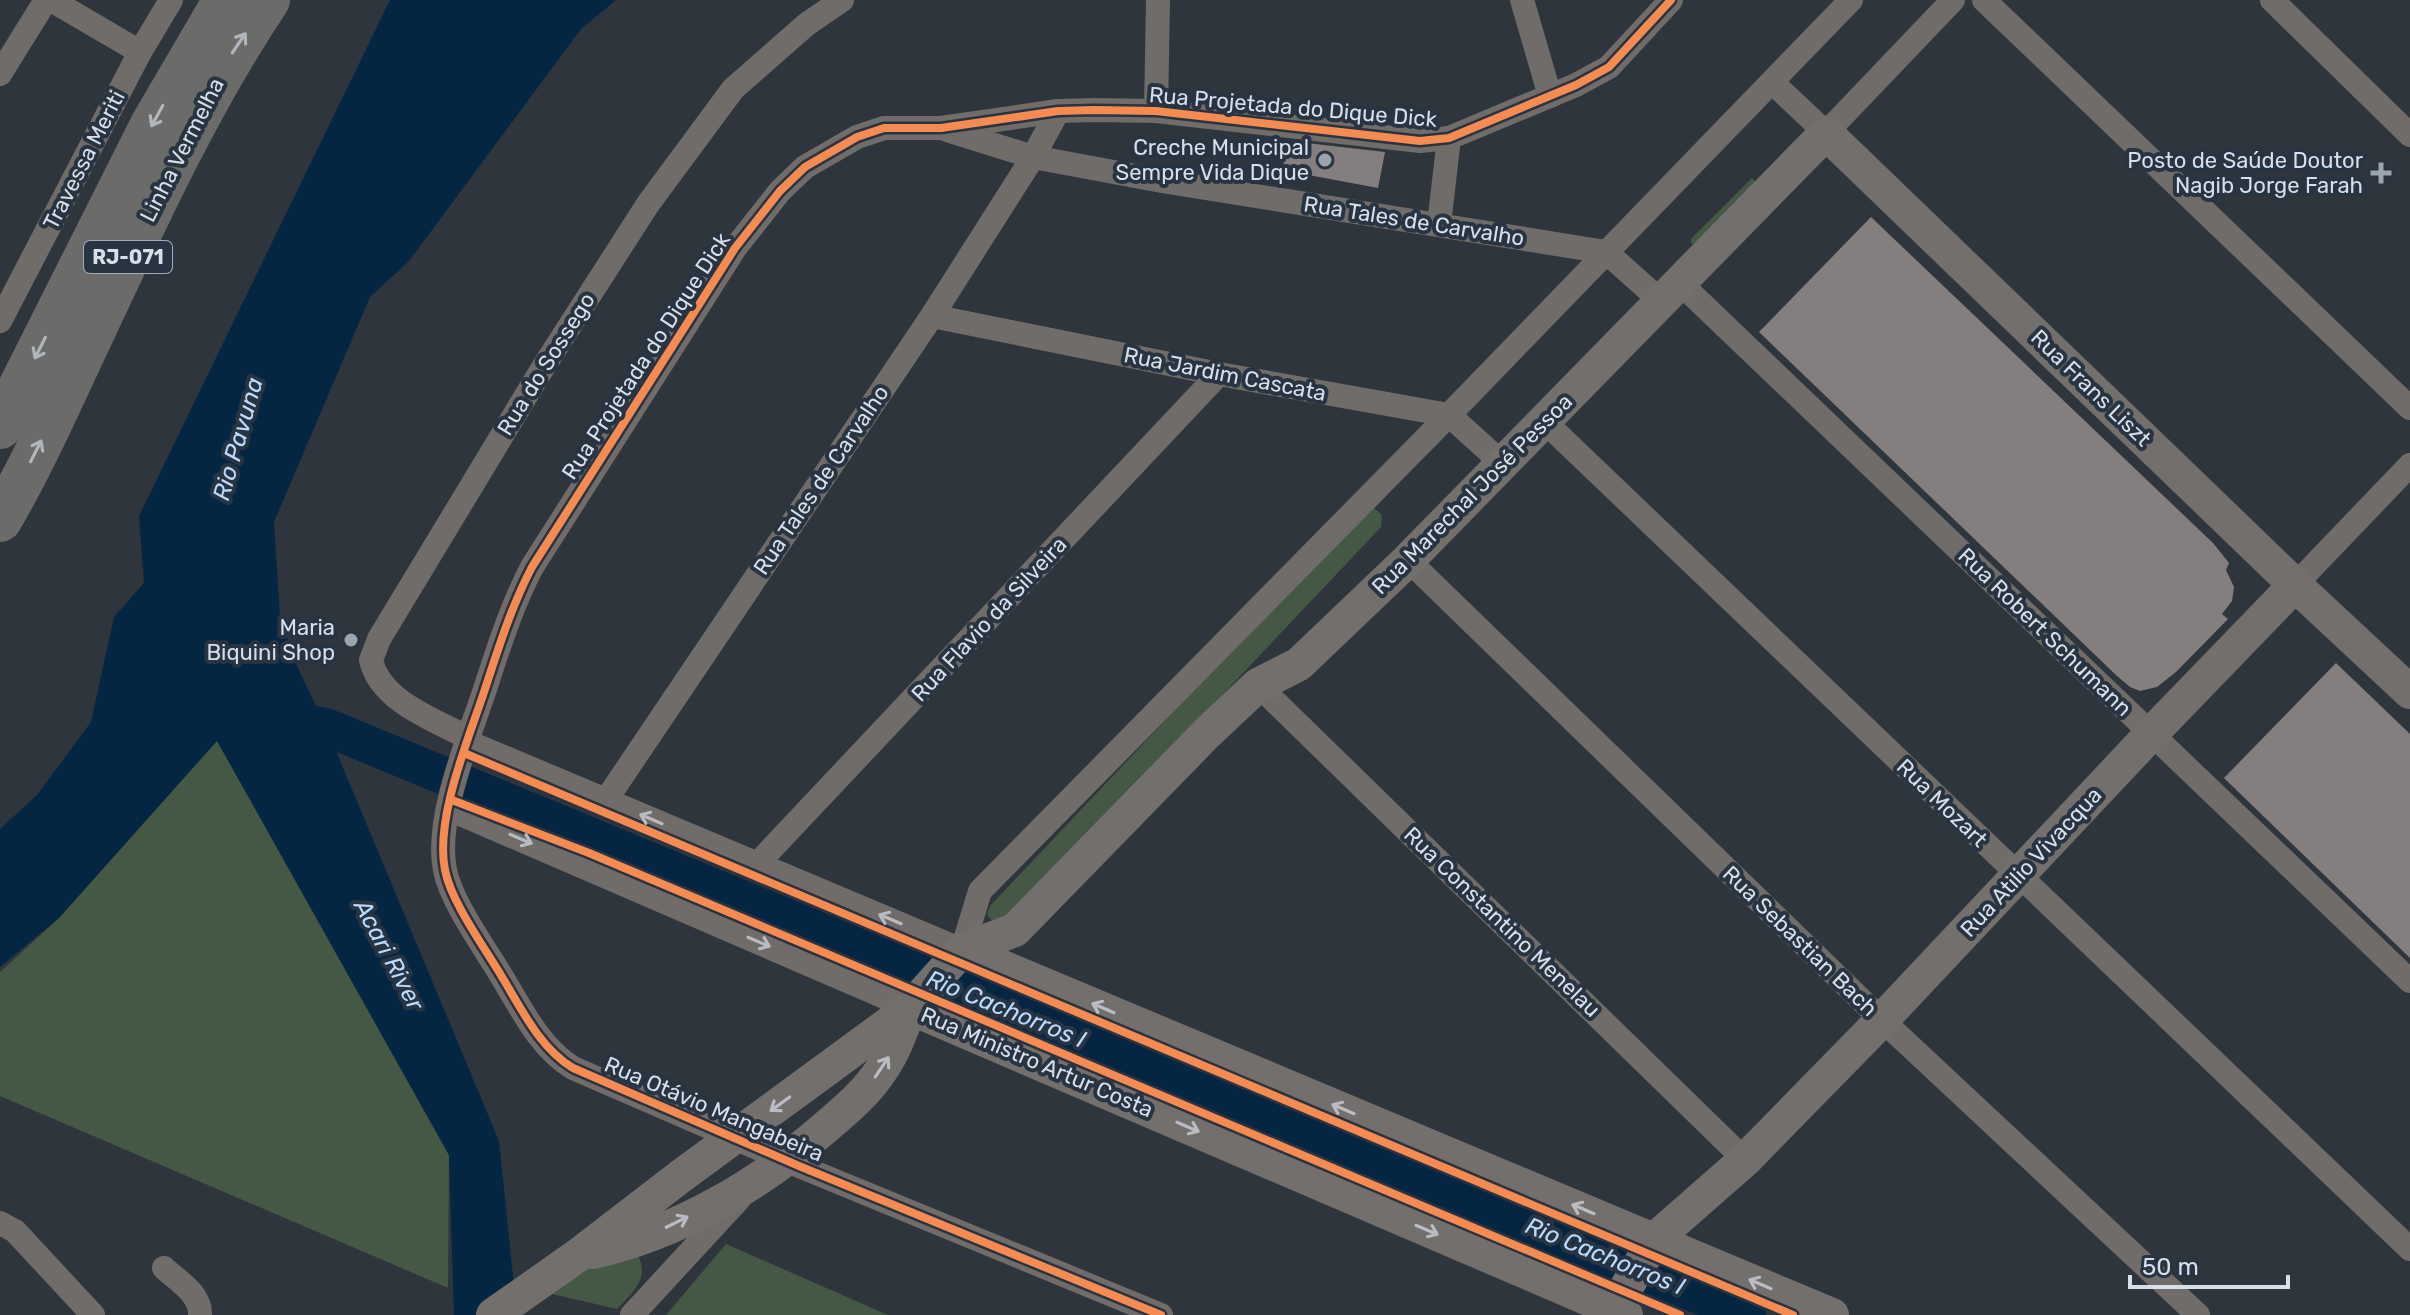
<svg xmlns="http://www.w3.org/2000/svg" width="2410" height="1315" font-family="Rubik,sans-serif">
<rect width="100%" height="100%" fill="#2e353c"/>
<g fill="#445845">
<path d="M 1752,178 L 1756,182 L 1694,245 L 1691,243 L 1691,239 Z"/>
<path d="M 1374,508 L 1382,515 L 1381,527 L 1008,922 L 994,924 L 987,914 L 990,906 L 1362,512 Z"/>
<path d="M 217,740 L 449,1155 L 448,1288 L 0,1096 L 0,972 L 59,918 Z"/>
<path d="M 726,1244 L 888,1315 L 666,1315 Z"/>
<path d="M 609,1254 L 637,1254 C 651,1278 632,1293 617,1309 L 552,1294 Z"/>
</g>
<path fill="#052643" d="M 390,0 L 616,0 L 581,29 L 409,261 L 370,297 L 274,522 L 280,618 L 297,666 L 326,727 L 499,1141 L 517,1315 L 454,1315 L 449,1155 L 217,741 L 59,918 L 0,967 L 0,829 L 37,795 L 91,722 L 114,617 L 144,583 L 139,516 Z"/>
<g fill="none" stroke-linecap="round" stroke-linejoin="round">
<path stroke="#052643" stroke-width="38" d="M 276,718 L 326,727 L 1747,1315"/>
</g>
<g fill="#857e7f">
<path d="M 1289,141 L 1385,152 L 1378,188 L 1282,170 Z"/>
<path d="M 1871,217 L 2213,543 L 2229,563 L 2226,570 L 2234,587 L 2232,601 L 2222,614 L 2228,619 L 2176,672 L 2157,687 L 2140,691 L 2130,687 L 2117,676 L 1759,332 Z"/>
<path d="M 2336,663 L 2410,734 L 2410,958 L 2224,778 Z"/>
</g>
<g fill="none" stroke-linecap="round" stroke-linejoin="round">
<g stroke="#706c69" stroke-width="24">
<path d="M 51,0 L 140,52"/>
<path d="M 1522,0 L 1550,96"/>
<path d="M 1984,0 L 2410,408"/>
<path d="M 2272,0 L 2410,135"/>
<path d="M 0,74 L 46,0"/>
<path d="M 1773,83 L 1826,133 L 1953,0"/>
<path d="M 1156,111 L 1158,0"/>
<path d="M 947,130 L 1033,157 L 1162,181 L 1606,252 L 1662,302"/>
<path d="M 1439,224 L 1449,138"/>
<path d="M 1680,283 L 2410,981"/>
<path d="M 932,316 L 1219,374 L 1449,415 L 1502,463"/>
<path d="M 0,321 L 140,52 L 171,0"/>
<path d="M 1545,422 L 2410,1249"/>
<path d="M 1408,560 L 1882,1020 L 2198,1315"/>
<path d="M 2295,585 L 2410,465"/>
<path d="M 1258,685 L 1745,1160"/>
<path d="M 469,738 C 434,720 380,701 371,660 L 379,639 L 544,366 L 648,204 L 733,89 L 807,24 L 842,0"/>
<path d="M 468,742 L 962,950 L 980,891 L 1449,415 L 1851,0"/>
<path d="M 606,800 L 932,316 L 1033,157 L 1058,111"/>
<path d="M 449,809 L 910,1008"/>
<path d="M 758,863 L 1219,374"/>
<path d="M 0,1223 L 15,1231 L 93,1315"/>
<path d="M 164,1268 C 178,1281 201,1294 200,1315"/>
<path d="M 632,1315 L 739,1199"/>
<path d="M 1161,1315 L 799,1166 L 573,1068 C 540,1048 522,1010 502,977 C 485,948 451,902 445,870 C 435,821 466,745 482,698 C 497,653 510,609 532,567 L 735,248 L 780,191 L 805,167 L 857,137 L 884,128 L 941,128 L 1058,111 L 1094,110 L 1156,111 L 1420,141 L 1449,138 L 1576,85 L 1609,67 L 1671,0"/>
</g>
<g stroke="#736f6c" stroke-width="34">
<path d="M 962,950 L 1832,1315"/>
<path d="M 910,1008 L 1626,1315"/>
<path d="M 593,1252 C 680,1232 761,1184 827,1126 C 847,1109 868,1091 882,1069 C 895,1050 902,1029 910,1008"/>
<path d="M 1613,1310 L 1655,1239 L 1745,1160 L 1882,1020 L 2151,734 L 2295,585"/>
<path d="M 493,1315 L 577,1256 L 681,1176 L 910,1008 L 962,950 L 1015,930 L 1207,733 L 1258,685 L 1299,664 L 1408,560 L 1826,133 L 2295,585 L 2410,692"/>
</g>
<g stroke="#6b6b69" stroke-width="44">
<path d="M 0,427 L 153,123 L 225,0"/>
<path d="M 0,520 C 33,464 59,404 87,345 C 142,228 196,108 268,0"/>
</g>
<g stroke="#283442" stroke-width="13">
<g id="cycleway">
<path d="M 464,753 L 1793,1315"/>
<path d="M 452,800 L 589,853 L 1680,1315"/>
<path d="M 1161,1315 L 799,1166 L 573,1068 C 540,1048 522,1010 502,977 C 485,948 451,902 445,870 C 435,821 466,745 482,698 C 497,653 510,609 532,567 L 735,248 L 780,191 L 805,167 L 857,137 L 884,128 L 941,128 L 1058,111 L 1094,110 L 1156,111 L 1420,141 L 1449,138 L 1576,85 L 1609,67 L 1671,0"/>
</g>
</g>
<use href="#cycleway" stroke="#f68b52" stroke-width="8"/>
</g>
<defs><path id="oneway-shaft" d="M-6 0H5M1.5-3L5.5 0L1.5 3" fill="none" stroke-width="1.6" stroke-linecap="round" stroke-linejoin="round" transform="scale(2)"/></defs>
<g stroke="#b1b6bc">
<use href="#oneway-shaft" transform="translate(239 43) rotate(-56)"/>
<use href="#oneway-shaft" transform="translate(157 116) rotate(119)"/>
<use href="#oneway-shaft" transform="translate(40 348) rotate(117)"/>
<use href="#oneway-shaft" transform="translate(36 451) rotate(-63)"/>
</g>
<g stroke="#b8bcc2">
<use href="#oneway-shaft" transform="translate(651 819) rotate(-157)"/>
<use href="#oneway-shaft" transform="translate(521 839) rotate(23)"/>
<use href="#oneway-shaft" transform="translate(890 919) rotate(-157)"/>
<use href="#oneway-shaft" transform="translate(759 942) rotate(23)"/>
</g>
<g stroke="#b9bdc3">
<use href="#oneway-shaft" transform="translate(1103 1008) rotate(-157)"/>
<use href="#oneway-shaft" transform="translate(882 1067) rotate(-56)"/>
<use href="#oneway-shaft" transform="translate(780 1104) rotate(144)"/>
<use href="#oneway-shaft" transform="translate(1343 1109) rotate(-157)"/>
<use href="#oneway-shaft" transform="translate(1188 1127) rotate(23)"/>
<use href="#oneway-shaft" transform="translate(1583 1209) rotate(-157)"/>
<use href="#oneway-shaft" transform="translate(677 1222) rotate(-26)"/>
<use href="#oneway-shaft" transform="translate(1427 1230) rotate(23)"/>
<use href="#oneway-shaft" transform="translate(1760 1284) rotate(-157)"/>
</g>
<g fill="#9ca4ac" stroke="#283442" stroke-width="3">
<circle cx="1325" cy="160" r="8"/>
<path d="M2377 161h8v8h8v8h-8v8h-8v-8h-8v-8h8z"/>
<circle cx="351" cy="640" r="8"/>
</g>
<g text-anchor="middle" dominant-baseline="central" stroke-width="8" stroke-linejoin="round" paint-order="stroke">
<rect fill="#283442" stroke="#a2acb6" stroke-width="2" x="84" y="241" width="88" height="32" rx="6"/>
<g font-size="20" font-weight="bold" fill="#d7dfe8">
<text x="128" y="257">RJ-071</text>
</g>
<g font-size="22" fill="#d7dfe8" stroke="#283442">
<text transform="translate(1293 107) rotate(5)">Rua Projetada do Dique Dick</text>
<text transform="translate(182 150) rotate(-63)">Linha Vermelha</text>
<text transform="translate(84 160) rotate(-63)">Travessa Meriti</text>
<text transform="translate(1414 221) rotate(9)">Rua Tales de Carvalho</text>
<text transform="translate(646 356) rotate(-57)">Rua Projetada do Dique Dick</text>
<text transform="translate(546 364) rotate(-58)">Rua do Sossego</text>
<text transform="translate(1225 374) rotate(11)">Rua Jardim Cascata</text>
<text transform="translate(2091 388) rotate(44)">Rua Frans Liszt</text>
<text transform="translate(821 480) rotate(-56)">Rua Tales de Carvalho</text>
<text transform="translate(1472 494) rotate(-45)">Rua Marechal José Pessoa</text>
<text transform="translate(989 619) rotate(-47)">Rua Flavio da Silveira</text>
<text transform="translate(2045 632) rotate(44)">Rua Robert Schumann</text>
<text transform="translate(1942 803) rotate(44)">Rua Mozart</text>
<text transform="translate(2031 862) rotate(-47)">Rua Atilio Vivacqua</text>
<text transform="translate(1502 922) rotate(44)">Rua Constantino Menelau</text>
<text transform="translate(1800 941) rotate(44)">Rua Sebastian Bach</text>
<text transform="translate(1037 1062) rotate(23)">Rua Ministro Artur Costa</text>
<text transform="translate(714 1109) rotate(23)">Rua Otávio Mangabeira</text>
</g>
<g font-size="22" fill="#d7dfe8" stroke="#283442" text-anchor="end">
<text x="1309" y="147">Creche Municipal<tspan x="1309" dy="25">Sempre Vida Dique</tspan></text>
<text x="2363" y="160">Posto de Saúde Doutor<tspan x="2363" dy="25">Nagib Jorge Farah</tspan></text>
<text x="335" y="627">Maria<tspan x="335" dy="25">Biquini Shop</tspan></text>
</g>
<g font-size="24" font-style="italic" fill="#badbfe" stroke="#283442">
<text transform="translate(238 439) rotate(-74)">Rio Pavuna</text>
<text transform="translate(389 955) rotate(62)">Acari River</text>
<text transform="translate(1006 1009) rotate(22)">Rio Cachorros I</text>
<text transform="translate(1605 1256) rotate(22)">Rio Cachorros I</text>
</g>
</g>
<path d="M2130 1275v12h158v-12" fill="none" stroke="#d7dfe8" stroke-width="4"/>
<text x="2142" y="1275" font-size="24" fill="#d7dfe8" stroke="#283442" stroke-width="6" paint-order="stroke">50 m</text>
</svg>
